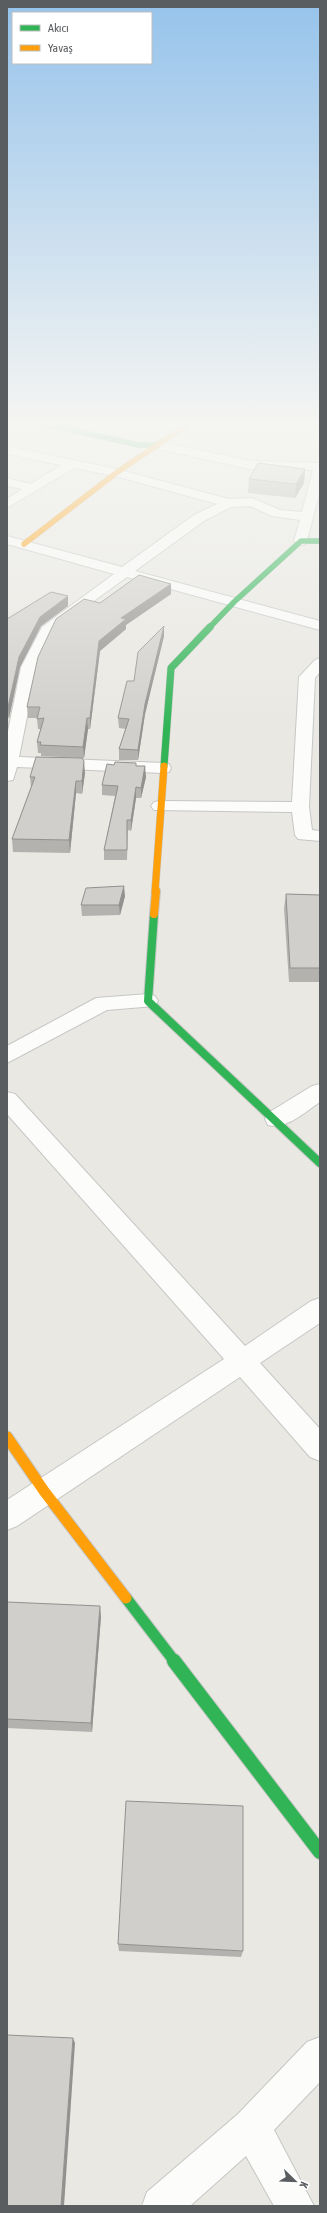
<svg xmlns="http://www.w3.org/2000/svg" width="327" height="2213" font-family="'Asap Condensed',sans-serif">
<rect width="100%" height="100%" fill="#e9e8e3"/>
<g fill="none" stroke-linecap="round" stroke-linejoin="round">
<g stroke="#c6c6c5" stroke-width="2">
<g id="street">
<path d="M 158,441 L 250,461 L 320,463 L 320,491 L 306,544 L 301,545 L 294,541 L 300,520 L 272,516 L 250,506 L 231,507 L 204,521 L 135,571 L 320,621 L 320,630 L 127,577 L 55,629 L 37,667 L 19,757 L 163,763 L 169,764 L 171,768 L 169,772 L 163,773 L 17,767 L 13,780 L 7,781 L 7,736 L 21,667 L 42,627 L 114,574 L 7,544 L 7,536 L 122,567 L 194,515 L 217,504 L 115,476 L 74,468 L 7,508 L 7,499 L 22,489 L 7,486 L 7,478 L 31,484 L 61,465 L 7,454 L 7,446 L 116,469 L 229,499 L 252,498 L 280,510 L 302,512 L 313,470 L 250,469 L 154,448 L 152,445 Z"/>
<path d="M 320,658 L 320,672 L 315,678 L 309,807 L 312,830 L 320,831 L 320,841 L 298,839 L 295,835 L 292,812 L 154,810 L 151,806 L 154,802 L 160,801 L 292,802 L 299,677 L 315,660 Z"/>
<path d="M 148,994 L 155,996 L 158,1001 L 155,1006 L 107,1010 L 7,1063 L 7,1046 L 96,998 Z"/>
<path d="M 320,1084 L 320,1102 C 305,1112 286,1130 268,1125 L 265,1119 L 268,1113 L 312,1086 Z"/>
<path d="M 7,1092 L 15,1094 L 245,1346 L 311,1301 L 320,1298 L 320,1323 L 260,1363 L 320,1429 L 320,1461 L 310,1457 L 240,1377 L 17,1526 L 7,1530 L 7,1500 L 224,1359 L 7,1114 Z"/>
<path d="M 320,2037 L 320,2082 L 274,2130 L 314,2206 L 274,2206 L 246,2156 L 190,2206 L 142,2206 L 147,2192 L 238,2114 L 307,2042 Z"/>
</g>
</g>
<g stroke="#c5c5c5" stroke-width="6">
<g id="fast-far4">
<path d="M 27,420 L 139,445 L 158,445"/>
<path d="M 209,628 L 234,602 L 301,541 L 320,541"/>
</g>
</g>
<g stroke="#c5c5c5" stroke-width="8">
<path id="fast-far3" d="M 164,766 L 171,668 L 210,627"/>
</g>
<g stroke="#c5c5c5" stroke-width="10">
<path id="fast-far2" d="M 154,914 L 148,1001 L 320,1163"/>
</g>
<g stroke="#c5c5c5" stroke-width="13">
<path id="fast-far1" d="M 126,1598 L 175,1662"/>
</g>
<g stroke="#c5c5c5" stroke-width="16">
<path id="fast" d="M 174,1661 L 320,1852"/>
</g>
<g stroke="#c5c5c5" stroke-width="6">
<path id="slow-far3" d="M 24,544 L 116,473 L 194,420"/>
</g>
<g stroke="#c5c5c5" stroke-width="8">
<path id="slow-far2" d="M 155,892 L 164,766"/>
</g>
<g stroke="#c5c5c5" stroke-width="10">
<path id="slow-far1" d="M 154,914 L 156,891"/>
</g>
<g stroke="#c5c5c5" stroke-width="13">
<path id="slow" d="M 7,1437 L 44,1491 L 126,1598"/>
</g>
<use href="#street" fill="#fcfcfb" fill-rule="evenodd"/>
<use href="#fast-far4" stroke="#30b455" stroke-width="5.5"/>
<use href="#fast-far3" stroke="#30b455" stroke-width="7"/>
<use href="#fast-far2" stroke="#30b455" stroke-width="8"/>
<use href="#fast-far1" stroke="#30b455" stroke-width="11"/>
<use href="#fast" stroke="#30b455" stroke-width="14"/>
<use href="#slow-far3" stroke="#ff9f0a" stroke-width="5.5"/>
<use href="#slow-far2" stroke="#ff9f0a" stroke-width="7"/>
<use href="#slow-far1" stroke="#ff9f0a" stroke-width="8"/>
<use href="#slow" stroke="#ff9f0a" stroke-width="11"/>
</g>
<g fill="#b3b2af">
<path d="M 305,469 L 304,483 L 295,498 L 248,493 L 249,479 Z"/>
<path d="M 171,594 L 126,625 L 126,629 L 100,651 L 90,729 L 88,729 L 84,758 L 41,756 L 41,753 L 38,753 L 37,742 L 41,729 L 38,729 L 37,718 L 28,718 L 27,707 L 100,603 Z"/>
<path d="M 68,606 L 41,626 L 20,667 L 9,718 L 7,718 L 7,619 Z"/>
<path d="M 164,636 L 145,714 L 138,760 L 119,760 L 119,749 L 126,729 L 119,728 L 118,718 L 134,681 Z"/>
<path d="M 136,766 L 146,777 L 141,798 L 136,798 L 131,831 L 128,830 L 127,860 L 104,860 L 104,850 L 115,796 L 102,795 L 102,785 Z"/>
<path d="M 85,773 L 82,794 L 76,793 L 70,853 L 13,852 L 12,839 L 31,787 L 30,777 Z"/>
<path d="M 286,894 L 320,895 L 320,982 L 289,982 L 284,908 Z"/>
<path d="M 125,896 L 120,915 L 82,916 L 81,905 Z"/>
<path d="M 7,1602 L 101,1616 L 92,1732 L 7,1728 Z"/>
<path d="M 118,1944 L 243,1951 L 241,1957 L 119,1951 Z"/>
</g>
<g fill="#92918f">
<path d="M 305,469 L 304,483 L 295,498 L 296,484 Z"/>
<path d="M 171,584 L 171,594 L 126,625 L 126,629 L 100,651 L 90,729 L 90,718 L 99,641 L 121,618 Z"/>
<path d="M 68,596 L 68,606 L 41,626 L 20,667 L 9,718 L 8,707 L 19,657 L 40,617 Z"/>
<path d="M 164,626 L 164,636 L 145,714 L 138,760 L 138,750 L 145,704 Z"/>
<path d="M 87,718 L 88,729 L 84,758 L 83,747 Z"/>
<path d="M 84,761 L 85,773 L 82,794 L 82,781 Z"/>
<path d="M 145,766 L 146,777 L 141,798 L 141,788 Z"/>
<path d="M 76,781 L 76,793 L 70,853 L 69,840 Z"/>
<path d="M 136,787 L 136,798 L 131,831 L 131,820 Z"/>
<path d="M 124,886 L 125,896 L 120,915 L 119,905 Z"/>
<path d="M 100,1606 L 101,1616 L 92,1732 L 91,1723 Z"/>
<path d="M 73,2038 L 75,2043 L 64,2206 L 61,2206 Z"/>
</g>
<g fill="#d0cfcc" stroke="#92918f">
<path d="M 258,463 L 305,469 L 296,484 L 249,479 Z"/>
<path d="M 139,575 L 171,584 L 121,618 L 126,619 L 99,641 L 90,718 L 87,718 L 83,747 L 40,745 L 41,742 L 37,742 L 44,718 L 37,719 L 40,707 L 27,707 L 38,657 L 56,619 L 84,599 L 100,603 Z"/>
<path d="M 51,592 L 68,596 L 40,617 L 19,657 L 8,707 L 7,707 L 7,619 Z"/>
<path d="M 164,626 L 145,704 L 138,750 L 119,749 L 129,719 L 118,718 L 127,681 L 134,681 L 138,652 Z"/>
<path d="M 36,757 L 82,758 L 84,761 L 82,781 L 76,781 L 69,840 L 12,839 L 35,777 L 30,777 Z"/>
<path d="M 115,762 L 136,763 L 136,766 L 145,766 L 141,788 L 136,787 L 131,820 L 127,820 L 127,850 L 104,850 L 118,786 L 102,785 L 107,764 L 114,765 Z"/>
<path d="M 124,886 L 119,905 L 81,905 L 86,888 Z"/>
<path d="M 286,894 L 320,895 L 320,968 L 290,968 Z"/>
<path d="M 7,1602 L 100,1606 L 91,1723 L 7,1719 Z"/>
<path d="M 126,1801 L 243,1806 L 243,1951 L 118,1944 Z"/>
<path d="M 7,2035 L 73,2038 L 61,2206 L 7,2206 Z"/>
</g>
<linearGradient id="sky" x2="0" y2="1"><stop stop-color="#96c3eb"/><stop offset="0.58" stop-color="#f5f5f2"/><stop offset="1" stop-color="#f5f5f2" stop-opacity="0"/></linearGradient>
<rect width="327" height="730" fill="url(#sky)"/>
<rect width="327" height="2213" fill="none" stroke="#5a5d60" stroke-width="16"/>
<rect x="12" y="12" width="140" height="52" fill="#ffffff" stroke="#bdbebf"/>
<rect x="20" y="25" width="20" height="6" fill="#30b455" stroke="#bdbebf"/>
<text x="48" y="32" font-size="12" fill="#5a5d60">Akıcı</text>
<rect x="20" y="45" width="20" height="6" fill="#ff9f0a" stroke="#bdbebf"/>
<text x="48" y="52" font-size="12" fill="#5a5d60">Yavaş</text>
<g transform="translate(295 2181) rotate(113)" stroke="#ffffff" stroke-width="3" paint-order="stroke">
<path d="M0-3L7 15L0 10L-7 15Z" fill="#5a5d60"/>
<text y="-6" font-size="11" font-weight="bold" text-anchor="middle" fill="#5a5d60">K</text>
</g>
</svg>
